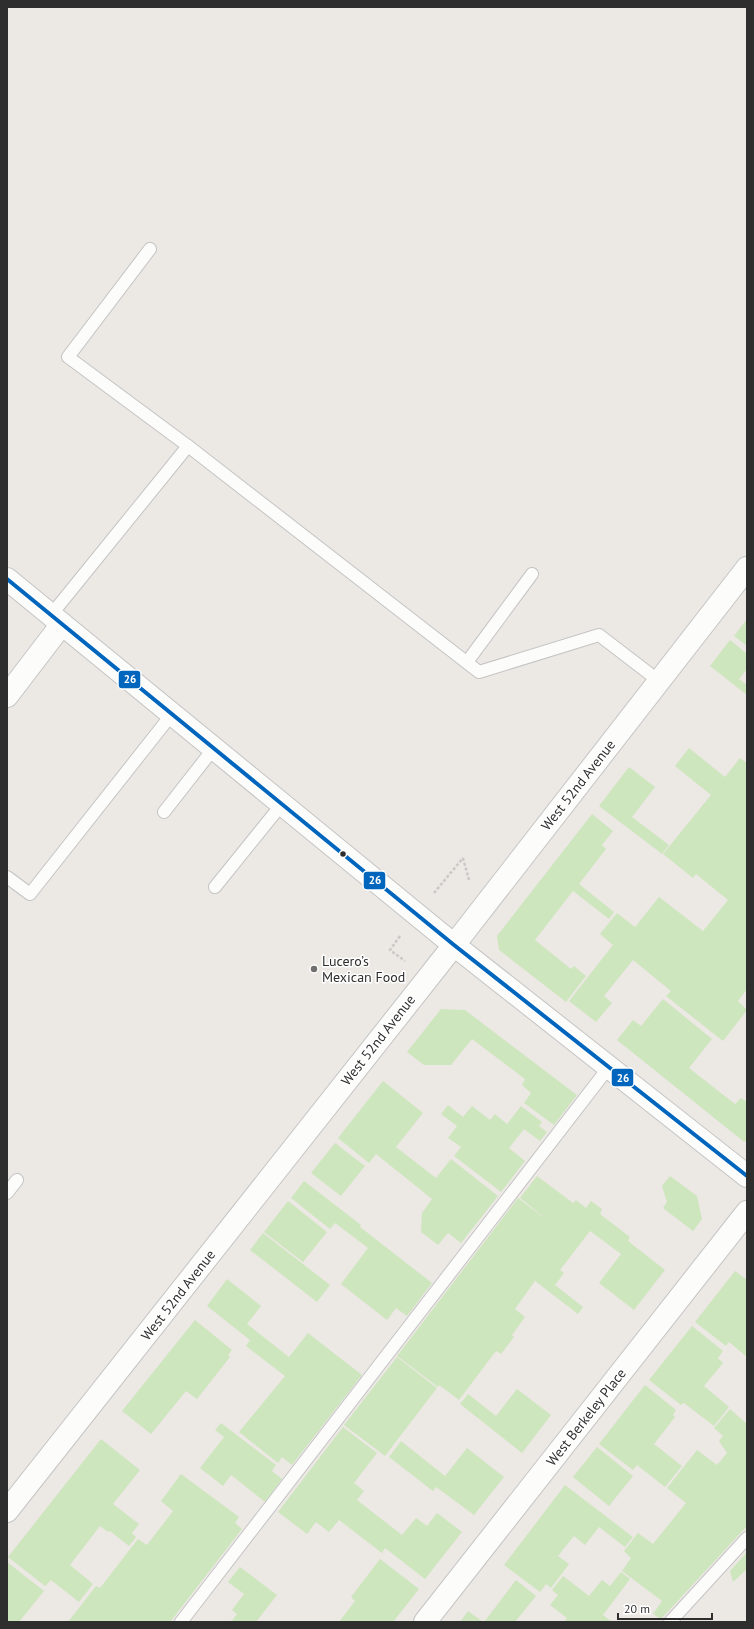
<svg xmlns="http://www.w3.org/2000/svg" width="754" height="1629" font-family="'PT Sans',sans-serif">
<rect width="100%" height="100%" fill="#ece8e4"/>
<g fill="#cee6be">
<path d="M 747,619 L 747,646 L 734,636 Z"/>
<path d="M 730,640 L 747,654 L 747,669 L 739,679 L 747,685 L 747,695 L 710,666 Z"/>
<path d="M 689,748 L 725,777 L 740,758 L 747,763 L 747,989 L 738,1001 L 747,1010 L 723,1041 L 666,996 L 671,991 L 633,960 L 604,996 L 612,1003 L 596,1022 L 569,1001 L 613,945 L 600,934 L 617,913 L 635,927 L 659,897 L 703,931 L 728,900 L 696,874 L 693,878 L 663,854 L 711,795 L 675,766 Z"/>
<path d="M 629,767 L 655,787 L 632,817 L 669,845 L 662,854 L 599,806 Z"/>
<path d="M 592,814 L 613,831 L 602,845 L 606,849 L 579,884 L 614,912 L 609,919 L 573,891 L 535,940 L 571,969 L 574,966 L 586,976 L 566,1002 L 499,950 L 497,936 Z"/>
<path d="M 663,999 L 712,1039 L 689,1068 L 735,1104 L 741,1098 L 747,1102 L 747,1142 L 743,1141 L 617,1040 L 633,1020 L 641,1026 Z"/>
<path d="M 441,1009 L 465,1010 L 577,1095 L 554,1125 L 524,1103 L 531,1093 L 522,1085 L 525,1079 L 472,1039 L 451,1065 L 424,1065 L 407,1052 Z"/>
<path d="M 383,1081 L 423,1113 L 396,1147 L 436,1178 L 451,1159 L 498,1196 L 461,1243 L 448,1233 L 438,1245 L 421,1232 L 422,1213 L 432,1199 L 376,1154 L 369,1163 L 338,1138 Z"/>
<path d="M 448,1105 L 463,1117 L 472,1106 L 490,1120 L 495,1114 L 507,1124 L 521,1106 L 542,1122 L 539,1126 L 547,1132 L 540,1141 L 524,1129 L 509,1148 L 525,1161 L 501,1192 L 454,1156 L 461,1147 L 448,1138 L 457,1126 L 441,1114 Z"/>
<path d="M 335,1143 L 365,1166 L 341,1196 L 311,1173 Z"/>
<path d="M 537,1176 L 573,1203 L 576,1200 L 586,1208 L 591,1201 L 602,1209 L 600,1214 L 630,1237 L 628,1241 L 665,1270 L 634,1310 L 599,1283 L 621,1254 L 590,1231 L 560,1270 L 564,1273 L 555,1285 L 583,1307 L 578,1314 L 535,1281 L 515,1309 L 525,1317 L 512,1335 L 514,1337 L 501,1354 L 496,1351 L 459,1400 L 439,1385 L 438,1387 L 397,1356 L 518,1198 L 550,1222 L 520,1198 Z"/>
<path d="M 670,1176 L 697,1196 L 702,1219 L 693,1231 L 663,1208 L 667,1202 L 662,1186 Z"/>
<path d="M 304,1181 L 361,1225 L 360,1227 L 432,1283 L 407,1316 L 396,1308 L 387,1320 L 341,1284 L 368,1248 L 335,1223 L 330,1229 L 291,1198 Z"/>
<path d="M 288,1201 L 327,1232 L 303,1262 L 264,1232 Z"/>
<path d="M 263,1233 L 330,1285 L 317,1302 L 250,1250 Z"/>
<path d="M 735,1271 L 747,1280 L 747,1357 L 729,1342 L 726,1346 L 695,1322 Z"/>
<path d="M 227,1279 L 261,1306 L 247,1324 L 289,1357 L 308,1333 L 362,1375 L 292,1465 L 282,1457 L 278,1463 L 239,1432 L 285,1376 L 246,1346 L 250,1340 L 207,1306 Z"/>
<path d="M 195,1320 L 232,1350 L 228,1355 L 230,1357 L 197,1399 L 186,1391 L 151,1434 L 122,1411 Z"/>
<path d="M 692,1326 L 723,1351 L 718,1358 L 723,1363 L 704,1386 L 729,1407 L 714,1426 L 684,1403 L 681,1405 L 649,1380 Z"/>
<path d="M 397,1357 L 437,1388 L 385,1456 L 344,1425 Z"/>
<path d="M 645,1385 L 676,1410 L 673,1415 L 675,1417 L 654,1444 L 682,1466 L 665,1487 L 637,1465 L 633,1470 L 599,1444 Z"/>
<path d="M 517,1389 L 551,1415 L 522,1453 L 460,1404 L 468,1394 L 496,1416 Z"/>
<path d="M 730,1409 L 747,1424 L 747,1526 L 661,1619 L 653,1614 L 662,1601 L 622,1571 L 631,1558 L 624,1551 L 638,1533 L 653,1544 L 686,1503 L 667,1488 L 697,1450 L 717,1465 L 727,1453 L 719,1441 L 723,1436 L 714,1428 Z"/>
<path d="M 221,1423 L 276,1465 L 272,1471 L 282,1479 L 265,1502 L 231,1475 L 223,1486 L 200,1468 L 224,1437 L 215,1430 Z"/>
<path d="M 343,1427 L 377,1453 L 354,1483 L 364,1491 L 357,1500 L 402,1535 L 416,1518 L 427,1526 L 437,1513 L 462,1532 L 425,1579 L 385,1548 L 382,1553 L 339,1520 L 329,1532 L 316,1522 L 307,1534 L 278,1512 Z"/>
<path d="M 101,1439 L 140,1470 L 113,1504 L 139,1524 L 132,1533 L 136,1537 L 129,1546 L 110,1531 L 108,1532 L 100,1526 L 70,1565 L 93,1584 L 79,1602 L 51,1580 L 45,1586 L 8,1557 Z"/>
<path d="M 401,1441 L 445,1476 L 467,1448 L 504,1477 L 474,1515 L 436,1487 L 433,1491 L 389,1457 Z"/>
<path d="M 597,1447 L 633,1476 L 609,1506 L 573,1477 Z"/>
<path d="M 181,1474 L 239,1517 L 235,1523 L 242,1529 L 170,1622 L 68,1622 L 96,1586 L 100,1588 L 138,1539 L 147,1545 L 173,1511 L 161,1501 Z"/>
<path d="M 565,1485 L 633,1537 L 625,1547 L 599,1527 L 585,1545 L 574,1536 L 558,1556 L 569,1564 L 551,1588 L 546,1584 L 540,1592 L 504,1565 Z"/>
<path d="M 747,1552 L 747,1569 L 733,1582 L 730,1571 Z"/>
<path d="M 380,1559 L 419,1589 L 393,1622 L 339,1622 L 355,1601 L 351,1597 Z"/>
<path d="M 7,1562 L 44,1591 L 19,1622 L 7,1622 Z"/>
<path d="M 240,1567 L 277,1595 L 256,1622 L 231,1622 L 237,1614 L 232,1610 L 244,1594 L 228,1582 Z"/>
<path d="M 621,1572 L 630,1579 L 603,1615 L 612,1622 L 564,1622 L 567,1618 L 550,1605 L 558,1595 L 552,1590 L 563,1576 L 589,1596 L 602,1580 L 610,1586 Z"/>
<path d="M 516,1580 L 536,1596 L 515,1622 L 484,1622 Z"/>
<path d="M 468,1611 L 483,1622 L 460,1622 Z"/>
</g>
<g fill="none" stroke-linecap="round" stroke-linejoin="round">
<g stroke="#c5c4c5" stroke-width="14">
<g id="lane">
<path d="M 150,249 L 68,357 L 188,446"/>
<path d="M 51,615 L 188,446 L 479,672 L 599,635 L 659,681"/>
<path d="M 467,662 L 532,574"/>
<path d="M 164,812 L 214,748"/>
<path d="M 7,877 L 30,894 L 172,714"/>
<path d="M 215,887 L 282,804"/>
<path d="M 7,1193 L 17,1180"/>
<path d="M 181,1622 L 609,1067"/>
<path d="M 670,1622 L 747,1538"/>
</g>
</g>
<g stroke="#c5c4c5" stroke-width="24">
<g id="street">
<path d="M 7,696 L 62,624"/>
<path d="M 454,945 L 747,568"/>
<path d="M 425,1622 L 747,1212"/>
</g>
</g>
<g stroke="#c5c4c5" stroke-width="24">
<g id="secondary">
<path d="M 7,579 L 454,945 L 747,1176"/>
<path d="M 7,1511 L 454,945"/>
</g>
</g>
<g stroke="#c9c9c8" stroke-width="2.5" stroke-dasharray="3 2" stroke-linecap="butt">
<path d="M 463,858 L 469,880"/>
<path d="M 434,893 L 463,858"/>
<path d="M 400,936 L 390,950 L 405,961"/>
</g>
<use href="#lane" stroke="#fcfcfb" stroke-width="12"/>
<use href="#street" stroke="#fcfcfb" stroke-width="22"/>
<use href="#secondary" stroke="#fcfcfb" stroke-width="22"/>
<g stroke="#fff" stroke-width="7">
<path id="bus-1" d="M 7,579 L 454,945 L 747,1176"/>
</g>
<use href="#bus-1" stroke="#0065bd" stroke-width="4"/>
</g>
<circle fill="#2e2e2e" stroke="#fff" stroke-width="1.5" cx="343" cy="854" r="3.5"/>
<circle fill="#706f6e" stroke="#fff" stroke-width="1.5" cx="314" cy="969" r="4"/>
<g text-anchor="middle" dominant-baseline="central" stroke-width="3" stroke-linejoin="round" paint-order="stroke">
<g font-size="14" fill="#2e2e2e" stroke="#fff">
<text transform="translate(578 785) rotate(-52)">West 52nd Avenue</text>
<text transform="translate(378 1040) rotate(-52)">West 52nd Avenue</text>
<text transform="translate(178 1295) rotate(-52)">West 52nd Avenue</text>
<text transform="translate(586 1417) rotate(-52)">West Berkeley Place</text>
</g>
<g font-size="14" fill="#2e2e2e" stroke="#fff" text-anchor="start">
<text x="322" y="961">Lucero’s<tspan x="322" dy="16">Mexican Food</tspan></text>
</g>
</g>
<g stroke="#fff" stroke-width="1.5">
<rect x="118" y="670" width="23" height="19" rx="4" fill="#0065bd"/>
<rect x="363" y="871" width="23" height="19" rx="4" fill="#0065bd"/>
<rect x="611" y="1068" width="23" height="19" rx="4" fill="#0065bd"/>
</g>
<g font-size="11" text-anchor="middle" font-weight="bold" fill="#fff">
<text x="130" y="683">26</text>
<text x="375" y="884">26</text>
<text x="623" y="1082">26</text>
</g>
<rect width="754" height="1629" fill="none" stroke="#2e2e2e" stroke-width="16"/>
<path d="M618 1613v6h94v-6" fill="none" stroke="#2e2e2e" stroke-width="2"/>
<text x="624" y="1613" font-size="12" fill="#2e2e2e" stroke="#ffffff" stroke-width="3" paint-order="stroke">20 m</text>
</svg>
